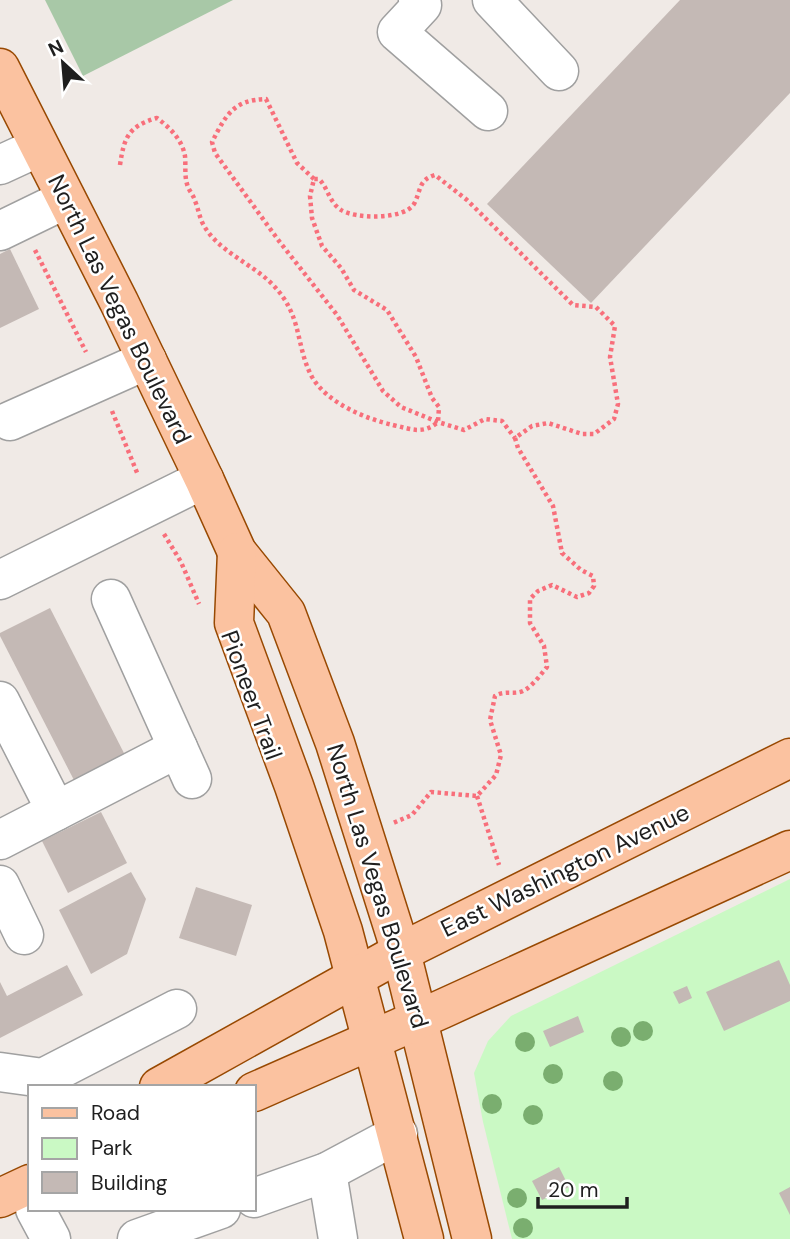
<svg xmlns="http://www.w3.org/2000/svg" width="790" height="1239" font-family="'DM Sans',sans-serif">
<rect width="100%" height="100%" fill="#f0eae6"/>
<path fill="#a8c8a7" d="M 45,0 L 233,0 L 83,76 Z"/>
<path fill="#caf9c4" d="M 790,879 L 790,1239 L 512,1239 L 483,1122 L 474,1073 L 488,1041 L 511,1016 Z"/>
<g fill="#c4b9b5">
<path d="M 680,0 L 790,0 L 790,93 L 591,303 L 487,204 Z"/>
<path d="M 10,249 L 39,309 L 0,328 L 0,254 Z"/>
<path d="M 50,608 L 127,759 L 77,786 L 0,636 L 0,633 Z"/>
<path d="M 101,812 L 127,863 L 68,893 L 42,841 Z"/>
<path d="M 131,872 L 146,899 L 127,954 L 91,974 L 59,910 Z"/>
<path d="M 196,887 L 252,905 L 236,956 L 179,938 Z"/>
<path d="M 779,960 L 790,985 L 790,1001 L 724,1031 L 706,992 Z"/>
<path d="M 67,965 L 83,995 L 0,1038 L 0,982 L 7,996 Z"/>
<path d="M 687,986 L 692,998 L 679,1004 L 673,992 Z"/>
<path d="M 578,1016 L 584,1032 L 550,1047 L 543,1031 Z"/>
<path d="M 559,1167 L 569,1187 L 542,1200 L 532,1181 Z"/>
<path d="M 790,1187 L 790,1215 L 779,1193 Z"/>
</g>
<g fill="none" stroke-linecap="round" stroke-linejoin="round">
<g stroke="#a0a0a0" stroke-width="41">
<g id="minor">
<path d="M 418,0 L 422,5 L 397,32 L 488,111"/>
<path d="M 492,0 L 559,71"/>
<path d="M 0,165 L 39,147"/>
<path d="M 0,231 L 66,199"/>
<path d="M 10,421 L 147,360"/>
<path d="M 0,580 L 204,479"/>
<path d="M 111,599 L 192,779"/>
<path d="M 0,701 L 56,811"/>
<path d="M 0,840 L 178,748"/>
<path d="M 0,885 L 24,935"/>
<path d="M 0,1072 L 43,1078 L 177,1009"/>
<path d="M 327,1172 L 338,1239"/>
<path d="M 254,1198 L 327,1172 L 398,1134"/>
<path d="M 35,1209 L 51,1239"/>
<path d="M 137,1239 L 221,1209"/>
</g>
</g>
<g stroke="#984902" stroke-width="41">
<g id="major">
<path d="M 0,68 L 119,302 L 204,479 L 237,552 L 286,613 L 335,743 L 401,952 L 472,1239"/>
<path d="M 237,552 L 234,623 L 294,786 L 343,931 L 424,1239"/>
<path d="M 159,1087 L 401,952 L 790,758"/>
<path d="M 254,1092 L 442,1009 L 790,850"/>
<path d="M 0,1198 L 30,1184"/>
</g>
</g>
<g stroke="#f86f7b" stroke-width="4.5" stroke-dasharray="3.5 3.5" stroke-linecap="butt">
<path d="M 120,165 C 124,138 128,126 157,118 C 169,127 182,139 185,156 C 186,166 184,177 188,187 C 190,192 194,196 195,201 C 198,208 199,215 202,222 C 216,251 252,263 273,285 C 303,316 295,345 312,377 C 327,403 366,419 393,425 C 411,429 423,435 438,422 L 439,407 L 432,398 L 416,357 L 387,310 L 354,290 L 341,268 L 322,246 L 312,218 L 310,196 L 314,179 L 319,179 C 328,188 329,202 341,210 C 355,219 404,220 414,204 C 421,191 418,180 435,175 L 467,200 L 573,305 L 596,307 L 615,326 L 610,357 L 618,404 L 614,419 L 594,434 L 582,434 L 548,423 L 532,426 L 515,438 L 518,448 L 553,506 L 562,553 L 581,570 L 593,576 L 594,586 L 589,593 L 577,597 L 552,585 L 538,591 L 530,599 L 530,623 L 544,646 L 547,667 C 540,675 533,686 523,691 C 514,695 505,690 495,696 L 490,720 L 501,755 L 496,775 L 477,796 L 431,792 L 412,815 L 393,823"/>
<path d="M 314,179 L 297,163 L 266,99 C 233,100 226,115 212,142 L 215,153 L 279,241 L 337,315 L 383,391 L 401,407 L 438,422 L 464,430 L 485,419 L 502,421 L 515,438"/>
<path d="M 35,250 L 86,352"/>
<path d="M 112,411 L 138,475"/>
<path d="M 164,534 L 181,562 L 199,604"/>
<path d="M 477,796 L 499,865"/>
</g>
<use href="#minor" stroke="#fff" stroke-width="38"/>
<use href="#major" stroke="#fbc2a0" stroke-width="38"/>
</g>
<g fill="#7aae6f">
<circle cx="643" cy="1031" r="10"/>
<circle cx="621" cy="1037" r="10"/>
<circle cx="525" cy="1042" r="10"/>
<circle cx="553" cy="1074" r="10"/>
<circle cx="613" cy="1081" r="10"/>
<circle cx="492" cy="1104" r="10"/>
<circle cx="533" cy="1115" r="10"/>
<circle cx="517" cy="1198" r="10"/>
<circle cx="523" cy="1228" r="10"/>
</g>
<g text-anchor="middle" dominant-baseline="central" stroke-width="5" stroke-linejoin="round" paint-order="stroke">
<g font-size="24" fill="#1f1f1f" stroke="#fff">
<text transform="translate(120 309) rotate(64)">North Las Vegas Boulevard</text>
<text transform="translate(252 695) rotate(70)">Pioneer Trail</text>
<text transform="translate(565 870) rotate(-26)">East Washington Avenue</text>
<text transform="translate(378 886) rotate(73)">North Las Vegas Boulevard</text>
</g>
</g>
<rect x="28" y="1085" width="228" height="126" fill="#ffffff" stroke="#a5a5a5" stroke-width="2"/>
<rect x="42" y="1108" width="35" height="10" fill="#fbc2a0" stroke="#a5a5a5" stroke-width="2"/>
<text x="91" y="1120" font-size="21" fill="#1f1f1f">Road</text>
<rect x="42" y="1138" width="35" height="21" fill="#caf9c4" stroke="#a5a5a5" stroke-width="2"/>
<text x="91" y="1155" font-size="21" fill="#1f1f1f">Park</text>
<rect x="42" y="1172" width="35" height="21" fill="#c4b9b5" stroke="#a5a5a5" stroke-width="2"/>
<text x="91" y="1190" font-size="21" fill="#1f1f1f">Building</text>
<g transform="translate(63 63) rotate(334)" stroke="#ffffff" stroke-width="5" paint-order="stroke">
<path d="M0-5L12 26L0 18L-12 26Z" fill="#1f1f1f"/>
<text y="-10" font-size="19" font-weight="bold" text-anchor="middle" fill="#1f1f1f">N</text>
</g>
<path d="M538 1197v10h89v-10" fill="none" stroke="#1f1f1f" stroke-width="3.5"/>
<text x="548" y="1197" font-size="21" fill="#1f1f1f" stroke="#ffffff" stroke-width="5" paint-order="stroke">20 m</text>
</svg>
